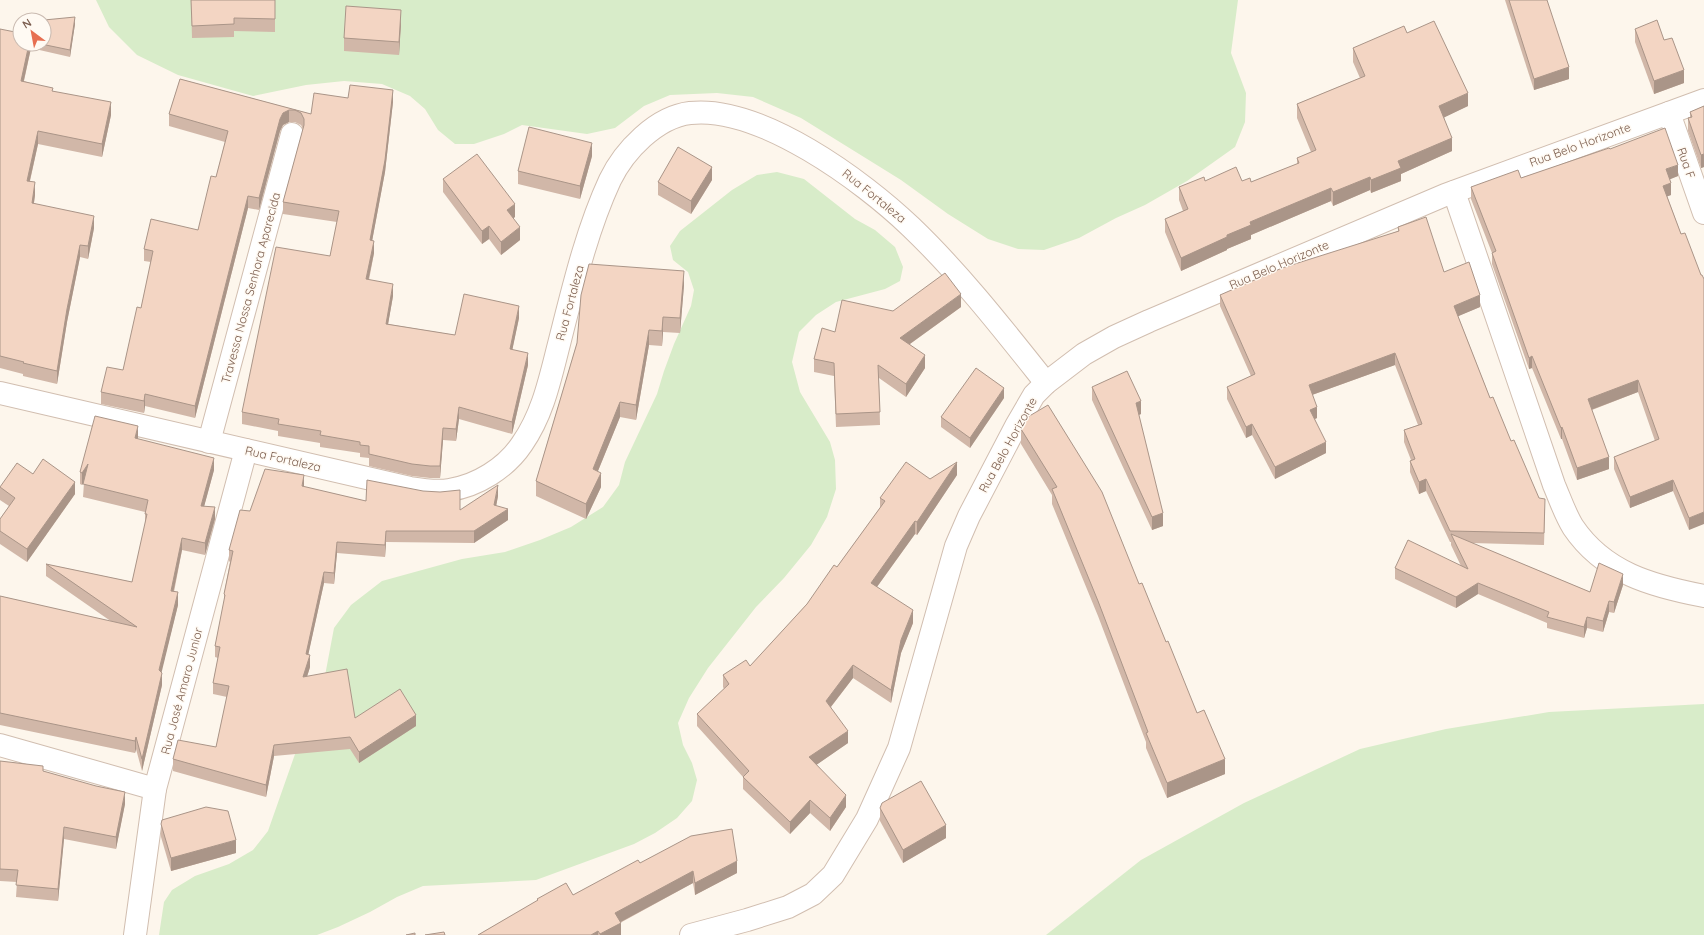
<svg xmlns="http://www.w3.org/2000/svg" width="1704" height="935" viewBox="0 0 1704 935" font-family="Quicksand,sans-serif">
<rect width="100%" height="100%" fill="#fdf6ec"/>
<g fill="#d8ecc9">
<path d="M96 0H1238L1231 53 1246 93 1245 122 1235 147 1187 181 1145 205 1116 218 1079 238 1044 250 1018 249 988 239 948 214 901 180 801 118 753 97 717 93 670 95 644 106 615 128 587 134 522 125 504 134 474 144H455L438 130 425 109 410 96 382 84 344 81 306 85 253 96 178 75 137 55 109 27Z"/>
<path d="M777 172 804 179 855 219 875 230 895 247 903 267 900 281 885 289 836 302 816 315 799 332 792 362 800 392 830 442 835 460 836 489 827 517 811 545 784 578 756 607 708 668 689 698 678 723 683 745 692 763 697 780 692 801 677 818 655 833 634 844 536 880 423 886 397 897 370 912 338 927 317 935H159L164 902 172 890 195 876 229 864 253 850 268 831 307 720 324 681 334 628 351 605 382 581 462 559 505 552 540 540 571 527 603 507 619 485 625 462 657 394 664 371 674 344 691 306 694 290 688 272 673 260 670 246 680 231 732 190 757 175Z"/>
<path d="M1704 704V935H1046L1141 860 1244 803 1360 749 1446 729 1549 712Z"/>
</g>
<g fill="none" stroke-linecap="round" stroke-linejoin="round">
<defs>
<g id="minor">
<path d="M1669 113 1704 213"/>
<path d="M1454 192 1554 485C1560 499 1565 514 1573 527 1604 573 1652 586 1704 596"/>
<path d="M0 393 410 488C423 490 436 492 449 490 477 486 506 468 522 444 543 414 550 379 559 344 573 289 586 232 610 180 624 151 656 117 690 113 760 105 863 181 911 227 961 275 1003 329 1046 383"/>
<path d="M209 442 292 134"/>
<path d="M0 745 155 789"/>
<path d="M135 935 155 789 246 450"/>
</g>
<path id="tertiary" d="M691 935 747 920 788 907 813 894 833 875 867 819 899 748 956 546 969 516 1016 426 1034 395 1046 383 1084 354 1114 337 1149 321 1445 195 1704 100"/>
</defs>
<use href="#minor" stroke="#d1beb0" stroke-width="24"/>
<use href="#tertiary" stroke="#d1beb0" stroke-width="24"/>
<use href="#minor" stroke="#fff" stroke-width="22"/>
<use href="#tertiary" stroke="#fff" stroke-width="22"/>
</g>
<g fill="#d1b7a8">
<path d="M191 0H275V32L234 31V37L192 38Z"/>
<path d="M1505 0H1547L1569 79 1534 90Z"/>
<path d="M401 23 399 55 344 51V38Z"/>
<path d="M75 24 70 57 35 49V44H44Z"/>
<path d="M0 29 31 44V48L24 81 53 91 111 115 102 157 38 144 30 181 35 195 34 203 94 228 88 259 80 257 67 322 57 384 23 376V374L0 368Z"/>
<path d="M1635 29 1684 83 1654 94 1635 42Z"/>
<path d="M1407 33 1468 106 1444 117 1452 151 1401 174V181L1371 193 1370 190 1333 206 1331 201 1251 235V239L1227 249V250L1181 271 1165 232V219L1183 211 1179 200V187L1205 181 1251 182 1297 164V158L1311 152 1297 118V104L1360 78 1353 62V48Z"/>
<path d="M180 79 311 114 348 98 393 102 385 172 372 241 374 253 369 280 393 296 388 324 455 335 519 318 512 350 528 365 512 434 459 419 456 441 443 440 440 478H430L412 476 369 466V458L360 457V453L320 447V443L278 436V431L242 424V412L330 256 337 222 283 214V202L303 129 301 125 295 122H289L283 125 280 131 259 210 248 208 195 418 145 406 144 413 101 404V392L123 370 141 308 151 262 144 261V249L198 230 216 177 225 142 169 126V114Z"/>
<path d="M1704 106V167L1701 168 1688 131V118L1690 117V112Z"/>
<path d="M1610 149 1678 176 1669 179 1671 195 1667 196 1681 234 1701 275 1689 530 1673 491 1630 508 1614 469V457L1655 441 1638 392 1592 410 1609 469 1577 480 1562 439H1561L1532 368 1529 369 1492 264V253L1471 199V187L1521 178Z"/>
<path d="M592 156 580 199 518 184V171Z"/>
<path d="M443 179 515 217 513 218 520 240 501 255 489 239 482 244 443 192Z"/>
<path d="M712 180 691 214 658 195V182Z"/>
<path d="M1398 227 1480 307 1458 316 1490 398 1511 441 1539 498 1545 510 1544 545 1472 543 1590 592 1623 585 1614 613 1609 612 1603 632 1587 628 1584 638 1547 628V623L1478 594 1456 608 1395 579V568L1461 566 1451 545V542H1450L1426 491 1419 494 1410 472V461L1411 460 1404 442V430L1418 425 1395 365 1312 395 1317 418 1315 419 1326 453 1275 479 1252 435 1246 438 1227 399V387L1251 376 1220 306V295L1398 231Z"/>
<path d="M684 285 680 333 663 332 662 346 649 345 636 420 620 417 598 471 601 487 586 519 536 496V481L577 343Z"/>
<path d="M961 307 910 344 925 368 906 397 879 378 880 425 836 427 834 376 814 372V359L835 332 893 311Z"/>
<path d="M1092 387 1141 414 1139 415 1163 526 1152 530 1092 400Z"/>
<path d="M1004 398 970 448 941 427V417Z"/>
<path d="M1021 429 1139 584 1166 642 1197 713 1225 774 1167 798 1146 748V742L1098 616 1052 504V495L1021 444Z"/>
<path d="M138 439 214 470 204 506 215 519 205 555 182 550 174 592 178 605 161 672 162 685 142 771 136 749 135 753 0 725V596L112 622 46 576V564L132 582 145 526V512L83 497 84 483 82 485 80 484V472Z"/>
<path d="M957 475 917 535 915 534 877 587 913 623 901 653 891 703 853 678 831 707 848 743 816 765 846 807 830 831 810 813 790 834 743 789V777L697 726V714L724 689 723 687V675L750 666 807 604 837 567 880 508V498L930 479Z"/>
<path d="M0 487 75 494 27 562 0 544V519L9 506 0 500Z"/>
<path d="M304 487 366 501 460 510 498 496 496 506 508 520 474 543 386 542 385 557 337 553 334 584 324 583 308 655 310 667 307 677 355 718 416 726 359 763 350 749 274 756 266 797 173 771V759L216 747 227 697 213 694V683L218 658 215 657V646L224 604V594L230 562 229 561V550L250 511Z"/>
<path d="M0 761 43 771 125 804 116 849 64 839 58 901 16 897 17 882 0 881Z"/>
<path d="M880 808 946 838 903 863 880 821Z"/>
<path d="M161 824 236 853 171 871 161 837Z"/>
<path d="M640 863 737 873 695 895 693 883 620 923 621 935H478L537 901V899L573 895Z"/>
</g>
<g fill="#aa9588">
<path d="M401 10V23L399 55V42Z"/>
<path d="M75 17V24L70 57V50Z"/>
<path d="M29 44H31V48L21 93V81Z"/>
<path d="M1569 67V79L1534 90V79Z"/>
<path d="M1684 70V83L1654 94V81Z"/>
<path d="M393 90V102L385 172 370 252V240Z"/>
<path d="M1468 93V106L1439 120V106Z"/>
<path d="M111 102V115L102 157V144Z"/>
<path d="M289 110V122L283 125 280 131 259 210V198L280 119 283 113Z"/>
<path d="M38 131V144L27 193V181Z"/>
<path d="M1452 138V151L1401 174V181L1371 193V180L1398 161Z"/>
<path d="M592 143V156L580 199V186Z"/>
<path d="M1704 154V167L1701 168V155Z"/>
<path d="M1678 165V176L1666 181V169Z"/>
<path d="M712 167V180L691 214V201Z"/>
<path d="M1370 177V190L1333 206V192Z"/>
<path d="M35 182V195L32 215V203Z"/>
<path d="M1671 183V195L1663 198V186Z"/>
<path d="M1331 188V201L1251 235V239L1227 249V250L1181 271V258L1227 235 1250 222Z"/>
<path d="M248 196V208L195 418V406Z"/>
<path d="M515 204V217L507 223V210Z"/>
<path d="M94 216V228L88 259V246Z"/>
<path d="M489 226V239L482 244V231Z"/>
<path d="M520 227V240L501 255V242Z"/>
<path d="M374 241V253L366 291V279Z"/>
<path d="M80 245V257L67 322 57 384V371L67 309Z"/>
<path d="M684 271V285L680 333V318Z"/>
<path d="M393 284V296L386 336V324Z"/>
<path d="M961 294V307L900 351V338Z"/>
<path d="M1480 295V307L1454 318V306Z"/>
<path d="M519 306V318L510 361V349Z"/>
<path d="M663 317V332L662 346V331Z"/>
<path d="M649 330V345L636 420V405Z"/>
<path d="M528 353V365L512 434V422Z"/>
<path d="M1395 353V365L1309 396V385Z"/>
<path d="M925 355V368L906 397V384Z"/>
<path d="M1532 356V368L1529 369V358Z"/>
<path d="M1638 380V392L1588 411V399Z"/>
<path d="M1004 388V398L970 448V438Z"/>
<path d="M145 394V406L144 413V401Z"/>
<path d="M1141 401V414L1136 416V403Z"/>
<path d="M620 402V417L593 483V469Z"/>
<path d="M459 407V419L456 441V429Z"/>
<path d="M1317 407V418L1310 421V410Z"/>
<path d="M1252 424V435L1246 438V427Z"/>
<path d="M138 426V438L135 450V438Z"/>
<path d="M1562 427V439H1561V428Z"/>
<path d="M443 428V440L440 478V466Z"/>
<path d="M1326 442V453L1275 479V467Z"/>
<path d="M1609 457V469L1577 480V468Z"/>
<path d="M214 458V470L201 518V506Z"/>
<path d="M957 462V475L917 535V522Z"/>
<path d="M88 464V476L82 485V473Z"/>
<path d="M601 473V487L586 519V504Z"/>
<path d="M304 475V486L302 498V486Z"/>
<path d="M1426 479V491L1419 494V482Z"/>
<path d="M1673 480V491L1630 508V497Z"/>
<path d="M75 482V494L27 562V549Z"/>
<path d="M498 485V496L494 517V505Z"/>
<path d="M215 507V519L205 555V543Z"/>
<path d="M508 509V520L474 543V531Z"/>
<path d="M1704 512V524L1689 530V518Z"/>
<path d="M1163 513V526L1152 530V517Z"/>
<path d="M915 521V534L871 595V583Z"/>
<path d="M386 531V542L385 557V545Z"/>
<path d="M182 538V550L171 603V591Z"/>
<path d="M337 542V553L334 584V573Z"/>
<path d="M324 572V583L306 665V654Z"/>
<path d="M1623 574V585L1614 613V602Z"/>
<path d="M1478 583V594L1456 608V597Z"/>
<path d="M178 592V605L159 683V670Z"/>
<path d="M1609 601V612L1603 632V621Z"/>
<path d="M913 610V623L901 653 891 703V690L901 640Z"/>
<path d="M1587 617V628L1584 638V627Z"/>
<path d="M310 655V667L303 689V677Z"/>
<path d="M853 665V678L826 713V701Z"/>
<path d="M162 673V685L142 771V759Z"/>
<path d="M416 715V726L359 763V752Z"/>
<path d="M848 731V743L809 770V757Z"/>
<path d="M136 737V749L135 753V741Z"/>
<path d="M274 745V756L266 797V785Z"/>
<path d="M1225 759V774L1167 798V783Z"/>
<path d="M125 792V804L116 849V837Z"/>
<path d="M846 795V807L830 831V818Z"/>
<path d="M810 800V813L790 834V822Z"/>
<path d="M946 825V838L903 863V850Z"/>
<path d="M64 827V839L58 901V889Z"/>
<path d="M236 840V853L171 871V858Z"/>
<path d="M737 861V873L695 895V883Z"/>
<path d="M693 871V883L615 925V913Z"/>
<path d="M621 923V935H600V934Z"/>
<path d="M598 931V935H591Z"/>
</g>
<g fill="#f3d5c3" stroke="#aa9588">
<path d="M191 0H275V19L234 18V24L192 26Z"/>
<path d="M1509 0H1547L1569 67 1534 79Z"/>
<path d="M346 6 401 10 399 42 344 38Z"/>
<path d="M75 17 70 50 41 44H44V20Z"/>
<path d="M1657 20 1664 40 1672 38 1684 70 1654 81 1635 29Z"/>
<path d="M1434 21 1468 93 1439 106 1452 138 1398 161 1401 168 1371 180 1370 177 1333 192 1331 188 1250 222 1251 225 1227 235V237L1181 258 1165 219 1188 209 1179 187 1204 177 1205 181 1236 167 1242 181 1250 178 1251 182 1299 163 1297 158 1316 150 1297 104 1365 76 1353 48 1404 26 1407 33Z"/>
<path d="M0 29 20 33V44H29L21 81 53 88 52 91 111 102 102 144 38 131 27 181 35 182 32 203 94 216 88 246 80 245 67 309 57 371 23 363 24 362 0 356Z"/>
<path d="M180 79 311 114 314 93 348 98 350 85 393 90 385 160 370 240 374 241 366 279 393 284 386 324 455 335 464 294 519 306 510 349 528 353 512 422 459 407 456 429 443 428 440 466H430L412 464 369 454V446L360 445V442L320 435 321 431 278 424 279 419 242 412 276 247 330 256 339 211 283 202 304 125V119L301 113 295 110H289L283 113 280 119 259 198 248 196 195 406 145 394 144 401 101 392 107 367 123 370 137 307 141 308 153 251 144 249 151 219 198 230 211 176 216 177 228 131 169 114Z"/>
<path d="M1704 106V154L1701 155 1688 118 1692 117 1690 112Z"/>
<path d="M529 127 592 143 580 186 518 171Z"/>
<path d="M1665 128 1678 165 1666 169 1671 183 1663 186 1681 234 1685 233 1701 275H1702L1704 279V512L1689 518 1673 480 1630 497 1614 457 1659 439 1638 380 1588 399 1609 457 1577 468 1562 427 1561 428 1532 356 1529 358 1492 253 1496 251 1471 187 1518 170 1521 178 1609 148 1610 149Z"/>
<path d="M678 147 712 167 691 201 658 182Z"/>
<path d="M477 154 515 204 507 210 520 227 501 242 489 226 482 231 443 179Z"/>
<path d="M1426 217 1444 272 1469 262 1480 295 1454 306 1490 398 1493 397 1511 441 1514 440 1539 498 1545 499 1544 533 1450 531 1426 479 1419 482 1410 461 1415 459 1404 430 1422 424 1395 353 1309 385 1317 407 1310 410 1326 442 1275 467 1252 424 1246 427 1227 387 1255 374 1220 295 1282 268 1399 231 1398 227Z"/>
<path d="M589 264 684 271 680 318 663 317 662 331 649 330 636 405 620 402 593 469 601 473 586 504 536 481 577 343 581 295Z"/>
<path d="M945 273 961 294 900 338 925 355 906 384 878 365 880 412 836 414 834 363 814 359 822 328 835 332 842 300 893 311Z"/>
<path d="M976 368 1004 388 970 438 941 417Z"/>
<path d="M1127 371 1141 401 1136 403 1163 513 1152 517 1092 387Z"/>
<path d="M1048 405 1102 492 1139 584 1142 583 1166 642 1168 641 1197 713 1204 710 1225 759 1167 783 1146 733 1148 732 1098 601 1052 489 1057 487 1021 429 1026 418Z"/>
<path d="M95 416 138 426 135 438 214 458 201 506 215 507 205 543 182 538 171 591 178 592 159 670 162 673 142 759 136 737 135 741 0 713V596L137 627 46 564 132 582 147 514H145L148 500 83 484 88 464 82 473 80 472Z"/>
<path d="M43 459 75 482 27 549 0 531V519L15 498 0 487 17 463 33 474Z"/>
<path d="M906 462 930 479 957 462 917 522 915 521 871 583 913 610 901 640 891 690 853 665 826 701 848 731 809 757 846 795 830 818 810 800 790 822 743 777 749 771 697 714 729 684 723 675 746 660 750 666 807 604 834 565 837 567 885 501 880 498Z"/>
<path d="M265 469 304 475 302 486 366 501 367 480 423 491 440 492 460 490V510L498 485 494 505 508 509 474 531H386L385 545 337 542 334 573 324 572 306 654 310 655 303 677 347 669 355 718 400 689 416 715 359 752 350 737 274 745 266 785 173 759 178 740 216 747 229 686 213 683 220 647 215 646 225 595 224 594 233 551 229 550 240 510 250 511Z"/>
<path d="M1451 534 1590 592 1599 563 1623 574 1614 602 1609 601 1603 621 1587 617 1584 627 1547 617 1549 612 1478 583 1456 597 1395 568 1408 540 1468 569Z"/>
<path d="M0 761 43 766V771L96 786 125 792 116 837 64 827 58 889 16 885 18 870 0 869Z"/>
<path d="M921 781 946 825 903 850 880 808 882 803Z"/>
<path d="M206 807 228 811 236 840 171 858 161 824 162 820Z"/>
<path d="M732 829 737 861 695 883 693 871 615 913 621 923 600 934 598 931 591 935H478L538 900 537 899 566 883 573 895 638 860 640 863 691 836Z"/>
<path d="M444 932 445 935H425Z"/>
<path d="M415 933V935H406Z"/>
</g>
<g text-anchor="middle" stroke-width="3" stroke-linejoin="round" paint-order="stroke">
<g font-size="12" fill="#7a5c4d" stroke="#fffaf3">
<text transform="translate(1580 145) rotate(-20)" y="4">Rua Belo Horizonte</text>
<text transform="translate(1686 163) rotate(71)" y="4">Rua F</text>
<text transform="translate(874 196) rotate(39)" y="4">Rua Fortaleza</text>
<text transform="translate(1279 265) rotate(-23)" y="4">Rua Belo Horizonte</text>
<text transform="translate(251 288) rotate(-75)" y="4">Travessa Nossa Senhora Aparecida</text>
<text transform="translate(570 303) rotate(-75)" y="4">Rua Fortaleza</text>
<text transform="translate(1008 445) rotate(-61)" y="4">Rua Belo Horizonte</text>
<text transform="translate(283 459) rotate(13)" y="4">Rua Fortaleza</text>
<text transform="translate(182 691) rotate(-75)" y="4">Rua José Amaro Junior</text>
</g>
</g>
<g transform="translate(32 32) rotate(328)"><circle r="19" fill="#fffaf3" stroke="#cabbb1"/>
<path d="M0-3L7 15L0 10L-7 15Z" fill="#e76f51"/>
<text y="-6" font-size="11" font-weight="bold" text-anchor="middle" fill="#7a5c4d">N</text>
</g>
</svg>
